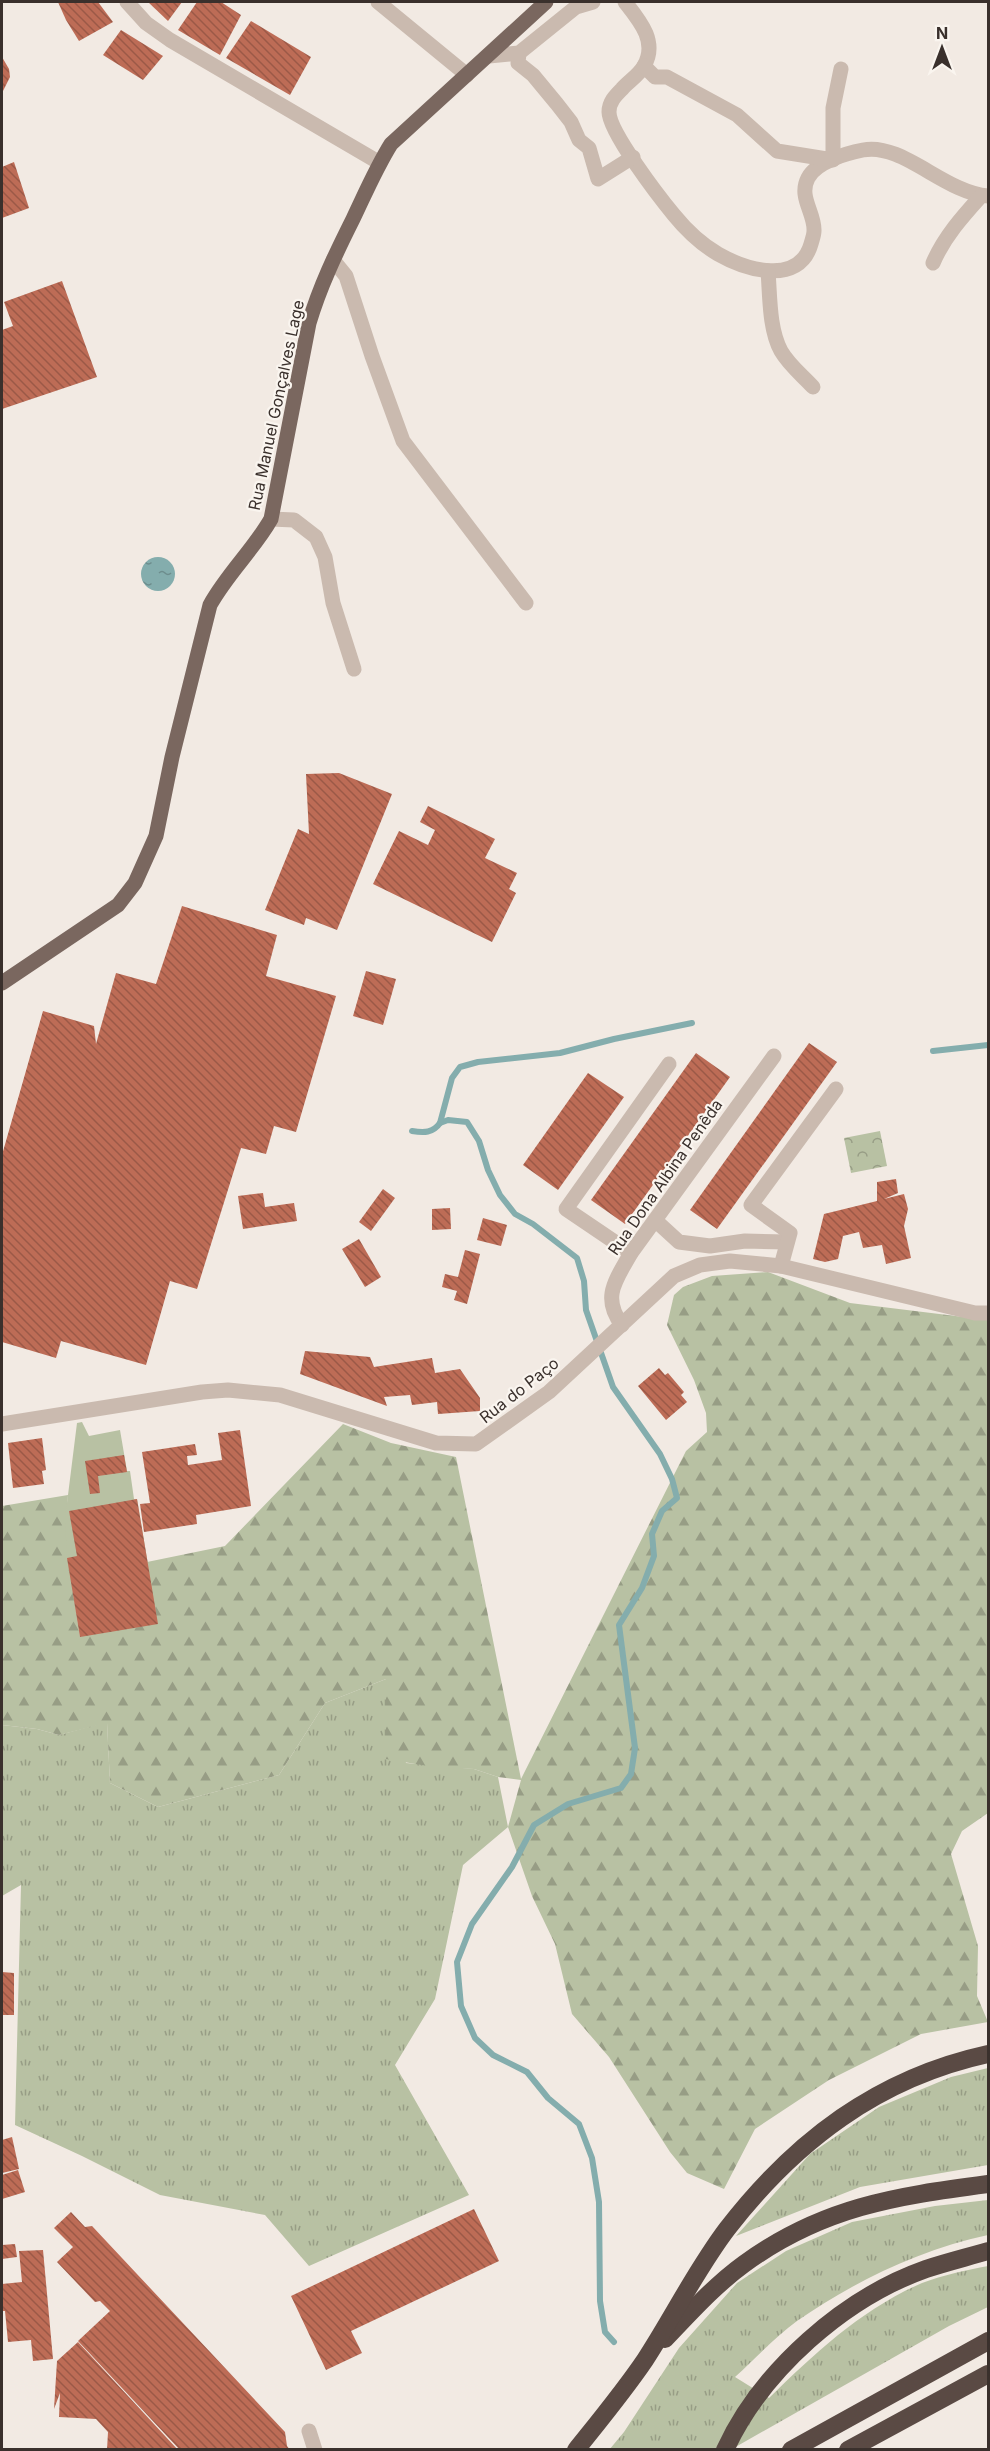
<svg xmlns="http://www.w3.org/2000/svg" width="990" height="2451" viewBox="0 0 990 2451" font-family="Inter,sans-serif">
<defs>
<pattern id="grass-tufts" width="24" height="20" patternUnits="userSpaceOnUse" patternTransform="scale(1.5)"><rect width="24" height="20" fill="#b8c1a3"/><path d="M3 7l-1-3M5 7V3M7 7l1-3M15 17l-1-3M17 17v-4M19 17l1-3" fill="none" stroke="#979d85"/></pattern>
<pattern id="forest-firs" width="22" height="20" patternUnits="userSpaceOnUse" patternTransform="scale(1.5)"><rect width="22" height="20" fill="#b8c1a3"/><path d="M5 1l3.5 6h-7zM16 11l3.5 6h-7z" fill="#979d85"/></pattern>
<pattern id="park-crowns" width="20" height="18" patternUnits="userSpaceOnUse" patternTransform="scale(1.5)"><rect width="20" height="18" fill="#b8c1a3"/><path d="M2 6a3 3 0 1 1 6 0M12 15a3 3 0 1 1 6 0" fill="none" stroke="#979d85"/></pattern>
<pattern id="water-ripples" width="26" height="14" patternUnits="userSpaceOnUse" patternTransform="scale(1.5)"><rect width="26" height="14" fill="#84adad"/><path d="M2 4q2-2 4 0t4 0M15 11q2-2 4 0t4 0" fill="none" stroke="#6d8d8d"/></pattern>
<pattern id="building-back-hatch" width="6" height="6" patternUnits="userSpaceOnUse" patternTransform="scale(1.5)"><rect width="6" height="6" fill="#bd6c56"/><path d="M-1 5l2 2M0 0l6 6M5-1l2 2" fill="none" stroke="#9b5947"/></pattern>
</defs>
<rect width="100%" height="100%" fill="#f2eae3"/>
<g fill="url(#grass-tufts)">
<path d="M386 1679 406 1763 474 1769 498 1777 508 1827 463 1865 435 1999 395 2065 469 2195 309 2266 265 2215 160 2195 82 2156 15 2125 21 1885 2 1896V1725L37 1729 59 1735 107 1722 110 1783 158 1807 279 1775 325 1703Z"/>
<path d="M988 2068V2165L860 2187 736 2236 810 2154 879 2107 951 2077Z"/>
<path d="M988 2200V2235C919 2250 855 2281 797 2321 775 2337 755 2359 735 2377L769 2398C815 2353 862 2309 922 2283 943 2275 967 2270 988 2266V2307L949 2326 732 2449 609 2450 624 2432 679 2348 737 2283 786 2251 852 2222 935 2206Z"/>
</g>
<path fill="url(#forest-firs)" d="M768 1272 850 1303 988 1320V1813L962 1831 951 1854 978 1946 977 1996 988 2022 921 2034 829 2080 755 2129 724 2189 687 2173 670 2152 609 2057 572 2014 555 1944 532 1896 508 1827 521 1780 498 1777 474 1769 433 1767 386 1759V1679L325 1703 279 1775 158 1807 110 1783 107 1723 59 1735 37 1729 2 1725V1506L68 1495C63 1543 73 1590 80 1637L147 1562 225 1546 343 1424 391 1443 456 1457 521 1779 686 1451 707 1432 706 1413 694 1380 667 1325 674 1295 683 1287 712 1276Z"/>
<path fill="url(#park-crowns)" d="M880 1131 887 1166 851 1173 844 1138Z"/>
<path fill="#b8c1a3" d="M82 1422 89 1436 120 1430 127 1471H130L134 1499H137L158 1624 80 1637 67 1558 65 1519 77 1423Z"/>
<circle fill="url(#water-ripples)" cx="158" cy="574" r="17"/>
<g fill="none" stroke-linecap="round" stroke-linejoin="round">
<g stroke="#84adad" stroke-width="6">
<path d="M933 1051 988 1045"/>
<path d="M440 1123 448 1120 467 1122 479 1141 488 1170 500 1195 515 1214 533 1224 577 1258 584 1281 586 1310 613 1387 660 1454 672 1479 677 1498 662 1511 652 1534 654 1556 642 1588 619 1625 635 1748 631 1774 621 1788 568 1804 534 1825 512 1867 472 1924 457 1962 461 2006 475 2038 493 2055 527 2072 548 2098 579 2124 592 2158 599 2202 600 2301 605 2332 614 2342"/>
<path d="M412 1131C424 1133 433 1133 440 1123L452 1078 460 1067 478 1062 560 1053 614 1039 692 1023"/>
</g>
</g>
<g fill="url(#building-back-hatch)">
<path d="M58 2H98L113 22 79 41 66 20Z"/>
<path d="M148 2H182L168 21Z"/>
<path d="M197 2H221L241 15 220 55 178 30Z"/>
<path d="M251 21 311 57 290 95 226 58Z"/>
<path d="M121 30 163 56 143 80 103 55Z"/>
<path d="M2 57 9 69 10 77 2 93Z"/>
<path d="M14 162 29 208 2 218V167Z"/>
<path d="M62 281 97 377 2 409V330L13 326 4 302Z"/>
<path d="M339 773 392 794 337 930 306 918 304 925 265 910 298 829 309 834 306 774Z"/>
<path d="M428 806 495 839 485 858 517 873 509 889 516 893 492 942 373 884 399 831 428 845 435 830 420 822Z"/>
<path d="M182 906 277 935 266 976 336 996 296 1132 274 1126 266 1154 241 1148 197 1289 170 1281 146 1365 61 1341 56 1358 2 1342V1155L43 1011 94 1026 96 1044 116 973 156 984Z"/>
<path d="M366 971 396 979 383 1025 353 1016Z"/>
<path d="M809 1043 837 1062 717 1229 690 1210Z"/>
<path d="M696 1053 730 1077 625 1224 591 1200Z"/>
<path d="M588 1073 624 1097 558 1190 523 1165Z"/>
<path d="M896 1179 898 1193 884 1199 904 1194 908 1209 904 1226 911 1258 886 1264 882 1245 863 1248 859 1232 843 1236 838 1259 825 1262 813 1259 824 1214 877 1201V1182Z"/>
<path d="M383 1189 395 1198 371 1231 359 1222Z"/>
<path d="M263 1193 265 1207 294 1203 297 1221 243 1229 238 1196Z"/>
<path d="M450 1208 451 1229 432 1230V1209Z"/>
<path d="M483 1218 507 1225 501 1246 477 1240Z"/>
<path d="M359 1239 381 1277 365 1287 342 1249Z"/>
<path d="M465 1250 480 1254 467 1304 454 1300 457 1291 442 1287 445 1274 458 1277Z"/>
<path d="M305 1351 370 1357 374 1367 432 1358 435 1373 460 1369 480 1398V1411L438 1414 437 1402 412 1405 410 1395 384 1397 387 1406 300 1374Z"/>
<path d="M659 1368 665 1375 668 1373 684 1392 681 1395 687 1402 666 1420 638 1386Z"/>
<path d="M240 1430 251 1506 196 1515 197 1524 144 1532 140 1504 150 1503 142 1452 195 1444 197 1455 187 1456 188 1465 222 1460 218 1433Z"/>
<path d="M42 1438 46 1470 42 1471 44 1484 13 1488 8 1443Z"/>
<path d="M124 1455 127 1472 98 1476 100 1493 90 1494 85 1461Z"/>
<path d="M137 1499 158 1624 80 1637 67 1558 77 1556 69 1511Z"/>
<path d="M2 1972 14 1973V2015H2Z"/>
<path d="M12 2137 19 2169 2 2173V2140Z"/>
<path d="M18 2170 25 2192 2 2199V2175Z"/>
<path d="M474 2209 499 2261 351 2331 362 2353 326 2370 291 2296Z"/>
<path d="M71 2212 85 2227 92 2226 285 2432 287 2446 290 2450H180L78 2341 110 2311 100 2301 95 2302 57 2262 73 2247 54 2228Z"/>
<path d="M15 2244 17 2257 2 2259V2245Z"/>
<path d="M43 2250 53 2359 33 2361 31 2340 8 2342 5 2311H2V2284L22 2282 19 2251Z"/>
<path d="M78 2342 178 2450H107L108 2432 96 2419 59 2417 60 2393 54 2409 57 2361Z"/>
</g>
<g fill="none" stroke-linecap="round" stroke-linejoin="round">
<g stroke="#cabaaf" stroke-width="15">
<path d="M127 2 146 23 170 40 380 163"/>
<path d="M378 2 467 75"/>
<path d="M625 2C640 21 658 42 644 66 639 75 628 82 622 89 615 96 609 102 609 112 609 132 660 198 674 215 687 231 701 244 718 254 746 270 799 286 811 244 812 240 814 235 814 231 815 213 798 197 808 178 816 162 847 153 863 150 902 142 945 193 988 196"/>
<path d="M519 53 518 63 533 75 557 104 571 122 579 140 589 148 598 179 633 157"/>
<path d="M489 56 519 53 576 7 593 2"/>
<path d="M644 66 655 77H667L737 115 777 151 833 160V108L841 69"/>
<path d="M333 260 346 276 372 356 403 441 526 603"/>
<path d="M933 263C944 237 963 216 981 196"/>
<path d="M768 271C770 296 769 329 781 351 789 365 802 375 813 387"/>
<path d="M271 519 294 520 316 537 325 557 333 603 354 669"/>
<path d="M655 1220 679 1242 710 1246 745 1241 787 1242"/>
<path d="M631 1253 566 1209 669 1064"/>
<path d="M781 1266 790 1233 751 1205 836 1089"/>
<path d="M622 1325C601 1297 616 1280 631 1253L774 1056"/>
<path d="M2 1424 202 1392 228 1390 280 1395 436 1443 476 1444 549 1392 674 1276 700 1265 730 1261 781 1266 975 1313H988"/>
<path d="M309 2431 315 2450"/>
</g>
<path stroke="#7a675f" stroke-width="15" d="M2 983 118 905 135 883 156 836 172 757 210 605C227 574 254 549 271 519L309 323C320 286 336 253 353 219 365 194 376 168 391 144L546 2"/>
<g stroke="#5a4a44" stroke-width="18">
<path d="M665 2339C690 2313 715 2285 744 2264 822 2207 896 2196 988 2184"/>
<path d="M576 2450C600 2420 624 2391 645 2360 673 2317 696 2270 727 2229 795 2141 878 2078 988 2054"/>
<path d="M725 2450C762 2370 844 2298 926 2269 947 2262 968 2257 988 2251"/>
<path d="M791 2450 988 2341"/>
<path d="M848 2450 988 2374"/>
</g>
</g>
<g text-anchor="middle" stroke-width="4.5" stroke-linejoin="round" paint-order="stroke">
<g font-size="16" fill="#3a302c" stroke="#faf5ef">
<text transform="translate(276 405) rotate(-78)" y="6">Rua Manuel Gonçalves Lage</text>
<text transform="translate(665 1177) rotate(-55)" y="6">Rua Dona Albina Penêda</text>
<text transform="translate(519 1390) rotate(-38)" y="6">Rua do Paço</text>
</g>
</g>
<rect width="990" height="2451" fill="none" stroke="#3a302c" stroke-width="6"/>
<g transform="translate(942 48)" stroke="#faf5ef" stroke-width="4.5" paint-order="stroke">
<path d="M0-4.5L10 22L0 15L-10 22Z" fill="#3a302c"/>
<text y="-9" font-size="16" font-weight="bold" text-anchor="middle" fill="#3a302c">N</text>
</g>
</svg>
